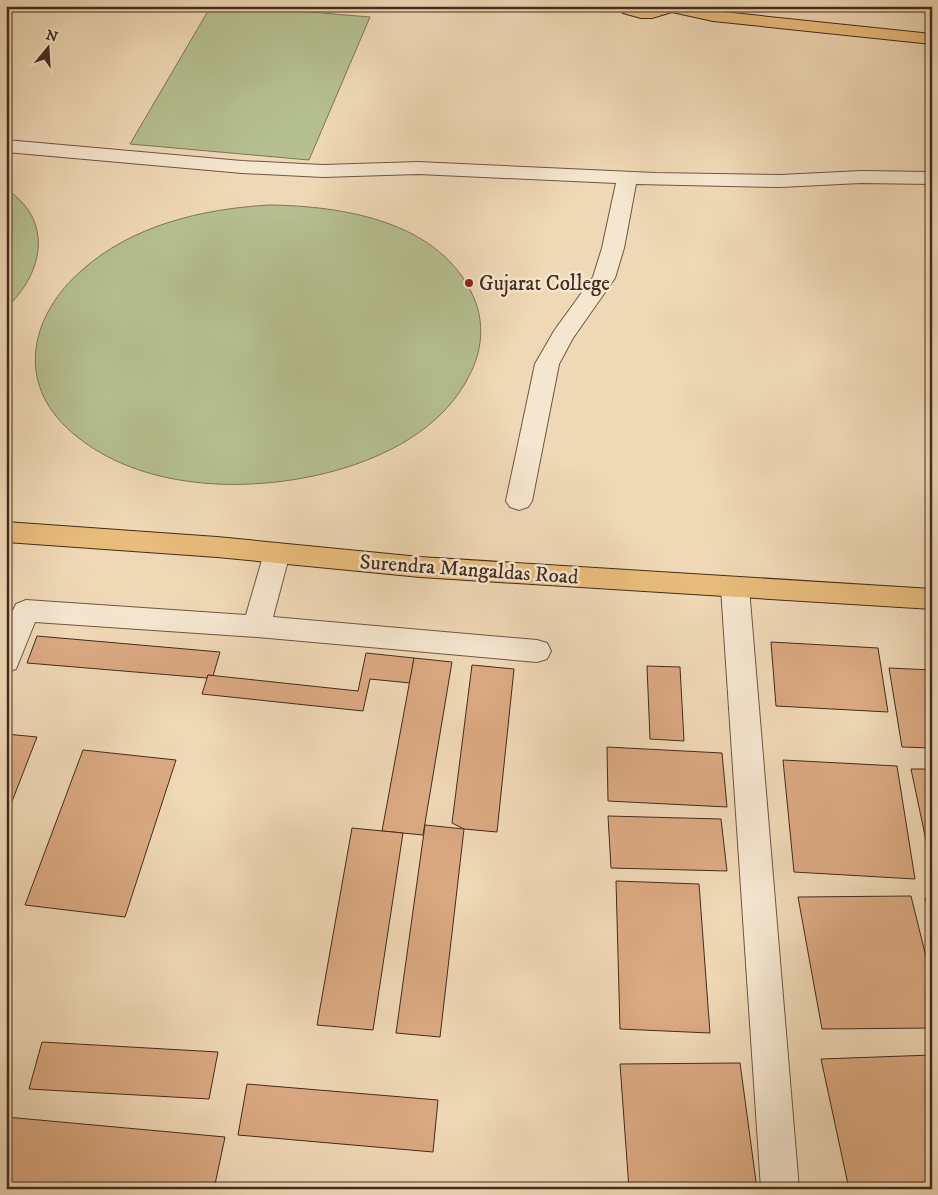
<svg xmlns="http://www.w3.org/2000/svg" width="938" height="1195" viewBox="0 0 938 1195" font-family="'IM FELL DW Pica',serif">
<rect width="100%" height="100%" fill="#efd8b5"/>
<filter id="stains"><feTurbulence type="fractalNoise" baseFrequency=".004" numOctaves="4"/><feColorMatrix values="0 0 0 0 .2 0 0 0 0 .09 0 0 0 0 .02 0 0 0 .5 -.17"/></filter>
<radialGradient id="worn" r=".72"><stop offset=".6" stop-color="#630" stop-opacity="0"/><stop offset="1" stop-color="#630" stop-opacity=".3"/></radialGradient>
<g fill="#b5bf90" stroke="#7d7556">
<path d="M211 6H239L370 17 309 160 130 144Z"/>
<path d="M6 189C54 220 44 273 6 308Z"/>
<path d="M269 205C343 206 441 221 474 298 485 324 482 352 469 376 424 467 277 495 186 481 143 475 98 458 66 427 15 378 33 313 81 271 132 225 202 209 269 205Z"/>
</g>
<g fill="#dba982" stroke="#452b1d">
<path d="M37 636 220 652 213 676 208 675 207 678 27 663Z"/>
<path d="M771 642 878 648 888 712 776 706Z"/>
<path d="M366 653 414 658 410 683 370 679 363 711 202 694 208 675 358 691Z"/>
<path d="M414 658 452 662 423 835 382 831Z"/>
<path d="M472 665 514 669 497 832 464 829 452 823Z"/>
<path d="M647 666 680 667 684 741 650 739Z"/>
<path d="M889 668 932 670V748L902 747Z"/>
<path d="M6 734 37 737 6 817Z"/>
<path d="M607 747 722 753 727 807 608 801Z"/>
<path d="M83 750 176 760 125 917 25 905Z"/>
<path d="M783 760 897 766 915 879 794 872Z"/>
<path d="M911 769H932V869Z"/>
<path d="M608 816 721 819 727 871 611 868Z"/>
<path d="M425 825 464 829 440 1037 396 1033Z"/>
<path d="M352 828 403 833 373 1030 317 1025Z"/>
<path d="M616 881 699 884 710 1033 620 1029Z"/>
<path d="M911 896 932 981V1028L822 1029 798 897Z"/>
<path d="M925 898H932V926Z"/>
<path d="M42 1042 218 1052 209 1099 29 1089Z"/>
<path d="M932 1055V1189H849L821 1059Z"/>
<path d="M740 1063 757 1189H629L620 1064Z"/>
<path d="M247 1084 438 1100 433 1152 238 1135Z"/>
<path d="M6 1117 225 1137 214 1189H6Z"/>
</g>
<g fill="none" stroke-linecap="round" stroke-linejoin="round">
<defs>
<g id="minor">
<path d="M6 140 242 161 323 165 418 162 655 173 780 175 861 171 932 172V184L861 183 780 187 636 184 624 248 615 278 573 338 559 364 532 501 528 507 519 510 510 507 506 501 535 364 554 331 593 277 602 248 616 183 418 174 323 177 242 173 6 152Z"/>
<path d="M277 543 286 546 290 553 273 617 537 640 547 643 551 651 547 659 537 662 257 637 35 622 16 669 6 672V625L16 604 26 600 246 615 264 553 268 546Z"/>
<path d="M735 578 745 581 749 588 799 1189H761L721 588 725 581Z"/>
</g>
<g id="major">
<path d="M615 6 646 8 693 6 713 11 932 34V44L713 21 672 12 652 18H641L623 13Z"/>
<path d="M6 522 217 537 420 557 932 589V609L420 577 217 557 6 542Z"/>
</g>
</defs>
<use href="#minor" stroke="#705643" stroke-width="2"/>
<use href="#major" stroke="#452b1d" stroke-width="2"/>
<use href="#minor" fill="#f5e6cf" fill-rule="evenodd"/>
<use href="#major" fill="#e8bc7a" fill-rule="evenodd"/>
</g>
<circle fill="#8f2418" stroke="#f5e6cf" stroke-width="2" cx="469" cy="283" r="5"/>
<g text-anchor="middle" stroke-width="5" stroke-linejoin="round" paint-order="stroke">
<g font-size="21" fill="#452b1d" stroke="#f5e6cf" text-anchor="start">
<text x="479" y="290">Gujarat College</text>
</g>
<g font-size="21" fill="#452b1d" stroke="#f5e6cf">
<text transform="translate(469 569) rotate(4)" y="7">Surendra Mangaldas Road</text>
</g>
</g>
<rect width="938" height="1195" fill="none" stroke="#efd8b5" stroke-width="25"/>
<rect x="8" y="8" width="923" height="1180" fill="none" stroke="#452b1d" stroke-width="2.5"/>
<rect x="12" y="12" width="913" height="1170" fill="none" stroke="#452b1d"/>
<g transform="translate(48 48) rotate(18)" stroke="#f5e6cf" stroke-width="4" paint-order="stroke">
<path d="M0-4L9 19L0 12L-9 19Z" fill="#452b1d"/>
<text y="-8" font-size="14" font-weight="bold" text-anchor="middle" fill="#452b1d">N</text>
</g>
<rect width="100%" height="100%" filter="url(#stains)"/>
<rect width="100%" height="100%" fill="url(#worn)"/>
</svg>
